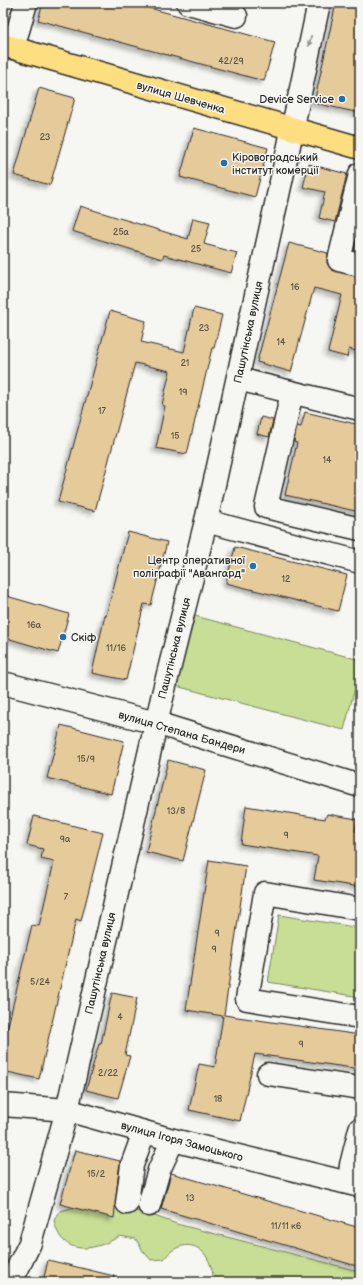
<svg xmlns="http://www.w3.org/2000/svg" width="363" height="1285" viewBox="0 0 363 1285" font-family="'Balsamiq Sans',sans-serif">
<defs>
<filter id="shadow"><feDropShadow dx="-3.5" dy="3.5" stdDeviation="2" flood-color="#0004"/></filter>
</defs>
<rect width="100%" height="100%" fill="#f6f6f2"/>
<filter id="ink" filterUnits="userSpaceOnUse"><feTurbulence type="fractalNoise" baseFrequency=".025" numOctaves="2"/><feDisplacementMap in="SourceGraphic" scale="8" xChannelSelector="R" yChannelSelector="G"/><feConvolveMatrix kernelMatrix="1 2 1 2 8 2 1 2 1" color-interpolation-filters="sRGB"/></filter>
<g filter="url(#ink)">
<g fill="#c7de94" stroke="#798460">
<path d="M195 616 360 660V669L344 730 176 686Z"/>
<path d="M279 915 360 928V997L268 982Z"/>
<path d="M90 1203 146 1213 177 1224 358 1271 360 1272V1282H210C214 1278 213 1273 211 1267 206 1249 191 1239 173 1250 169 1252 166 1257 164 1259L151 1260 143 1251 136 1239 120 1236C95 1251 61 1258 54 1220L60 1211Z"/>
</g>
<g fill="#e5ca9a" stroke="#2b2b2b" filter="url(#shadow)">
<path d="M43 3H131L275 42 264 81 38 20Z"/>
<path d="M336 3H360V113L314 103Z"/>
<path d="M39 88 75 98 50 185 14 175Z"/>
<path d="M194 128 268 148 255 197 180 177Z"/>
<path d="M309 164 347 174 335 222 319 218 325 192 303 187Z"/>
<path d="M80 206 188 239 193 218 210 222 204 244 237 253 231 273 164 255 162 259 72 231Z"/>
<path d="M360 227V252L354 251Z"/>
<path d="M289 243 328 253 327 263 331 269 360 277V352L349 349 347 357 328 352 342 295 314 288 291 372 257 362Z"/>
<path d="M194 308 222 315 214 348H212L187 454 156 448 165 406 162 405 170 371 135 363 95 511 58 502 110 311 146 321 141 342 184 352Z"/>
<path d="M305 412 360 425V512L285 495 297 443 294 442 297 426 301 427Z"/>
<path d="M261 417 273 420 269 437 257 434Z"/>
<path d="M128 532 167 542 151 605 144 604 126 680 92 673 105 615 106 616Z"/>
<path d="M235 547 347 575 338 611 226 583Z"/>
<path d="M3 595 69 614 58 653 3 637Z"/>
<path d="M61 725 124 741 111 794 47 778Z"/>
<path d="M168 760 206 770 183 861 146 852Z"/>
<path d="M246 806 325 819 327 814 357 819 355 831 360 832V887L314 880 318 856 241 844Z"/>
<path d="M34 816 103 833 81 921 76 919 39 1079 3 1071V1029L7 1030 32 925 39 926 54 862 41 859 43 849 27 845Z"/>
<path d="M209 860 246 866 224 1015 360 1035V1069L255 1054 240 1121 189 1110 199 1064 215 1067 223 1016 186 1010Z"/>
<path d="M112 993 137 998 125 1055 130 1056 118 1098 86 1090 99 1044H101Z"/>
<path d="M75 1150 120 1161 114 1218 60 1204Z"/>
<path d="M171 1173 360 1228V1267L161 1209Z"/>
<path d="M48 1260 114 1276 113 1282H43Z"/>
</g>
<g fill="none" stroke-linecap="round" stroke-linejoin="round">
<defs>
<g id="minor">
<path d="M188 3 236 16"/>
<path d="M13 48 26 3"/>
<path d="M360 174 339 260 360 265"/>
<path d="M238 379 360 409"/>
<path d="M292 393 266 507 360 529"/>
<path d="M206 521 360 562"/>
<path d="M3 683 156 723 360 786"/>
<path d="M360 909 265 893 247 999 360 1017"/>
<path d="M268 1074 360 1088"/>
<path d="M3 1105 67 1110 173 1140 360 1186"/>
<path d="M349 1183 351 1165 360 1129"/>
<path d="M127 1203 132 1165 144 1132"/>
<path d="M149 1205 159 1170 173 1140"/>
<path d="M11 1282 30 1243 67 1110 162 698 206 521 288 150 319 3"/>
</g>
<path id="major" d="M3 45 360 148"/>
</defs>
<use href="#minor" stroke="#2b2b2b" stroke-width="25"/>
<use href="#major" stroke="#2b2b2b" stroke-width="25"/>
<use href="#minor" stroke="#f6f6f2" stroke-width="22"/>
<use href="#major" stroke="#fedf80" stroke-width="22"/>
</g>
<defs><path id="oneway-solid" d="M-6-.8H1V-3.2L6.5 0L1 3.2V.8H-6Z"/></defs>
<use fill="#90908e" href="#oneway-solid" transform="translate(310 41) rotate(103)"/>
</g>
<g fill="#1f6fb2" stroke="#f6f6f2" stroke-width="1.5">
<circle cx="342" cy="99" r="4"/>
<circle cx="224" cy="163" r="4"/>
<circle cx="253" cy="566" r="4"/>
<circle cx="63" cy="637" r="4"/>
</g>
<g text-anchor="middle" stroke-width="3" stroke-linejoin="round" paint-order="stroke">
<g font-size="9" fill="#5a5347">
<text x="231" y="64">42/29</text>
<text x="45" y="140">23</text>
<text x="121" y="235">25а</text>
<text x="196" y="252">25</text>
<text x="295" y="290">16</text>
<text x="204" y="331">23</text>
<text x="281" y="345">14</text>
<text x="185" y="366">21</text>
<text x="183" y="395">19</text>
<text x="102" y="414">17</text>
<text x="175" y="439">15</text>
<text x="327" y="463">14</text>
<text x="286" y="582">12</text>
<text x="34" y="628">16а</text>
<text x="116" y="651">11/16</text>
<text x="86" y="762">15/9</text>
<text x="176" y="814">13/8</text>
<text x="286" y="838">9</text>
<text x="65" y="842">9а</text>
<text x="66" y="900">7</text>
<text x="217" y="936">9</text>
<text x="214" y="952">9</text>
<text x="40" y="985">5/24</text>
<text x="120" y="1020">4</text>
<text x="301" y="1047">9</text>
<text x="108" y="1076">2/22</text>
<text x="218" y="1102">18</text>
<text x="96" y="1177">15/2</text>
<text x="190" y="1201">13</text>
<text x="286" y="1229">11/11 к6</text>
</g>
<g font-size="11" fill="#2b2b2b" stroke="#f6f6f2">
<text transform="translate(181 97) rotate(16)" y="4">вулиця Шевченка</text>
<text transform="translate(248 332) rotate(-78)" y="4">Пашутінська вулиця</text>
<text transform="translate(174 648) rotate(-76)" y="4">Пашутінська вулиця</text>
<text transform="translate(182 732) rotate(16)" y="4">вулиця Степана Бандери</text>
<text transform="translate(100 963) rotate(-77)" y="4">Пашутінська вулиця</text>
<text transform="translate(182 1141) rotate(15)" y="4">вулиця Ігоря Замоцького</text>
</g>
<g font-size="11" fill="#2b2b2b" stroke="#f6f6f2" text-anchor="end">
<text x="334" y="103">Device Service</text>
<text x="232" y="161" text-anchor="start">Кіровоградський<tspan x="232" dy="13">інститут комерції</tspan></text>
<text x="245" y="564">Центр оперативної<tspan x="245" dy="13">поліграфії "Авангард"</tspan></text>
<text x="71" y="641" text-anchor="start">Скіф</text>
</g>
</g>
<rect width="363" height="1285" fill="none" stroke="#f6f6f2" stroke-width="16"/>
<rect x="8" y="8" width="347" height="1269" fill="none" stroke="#2b2b2b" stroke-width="1.5" filter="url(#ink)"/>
</svg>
